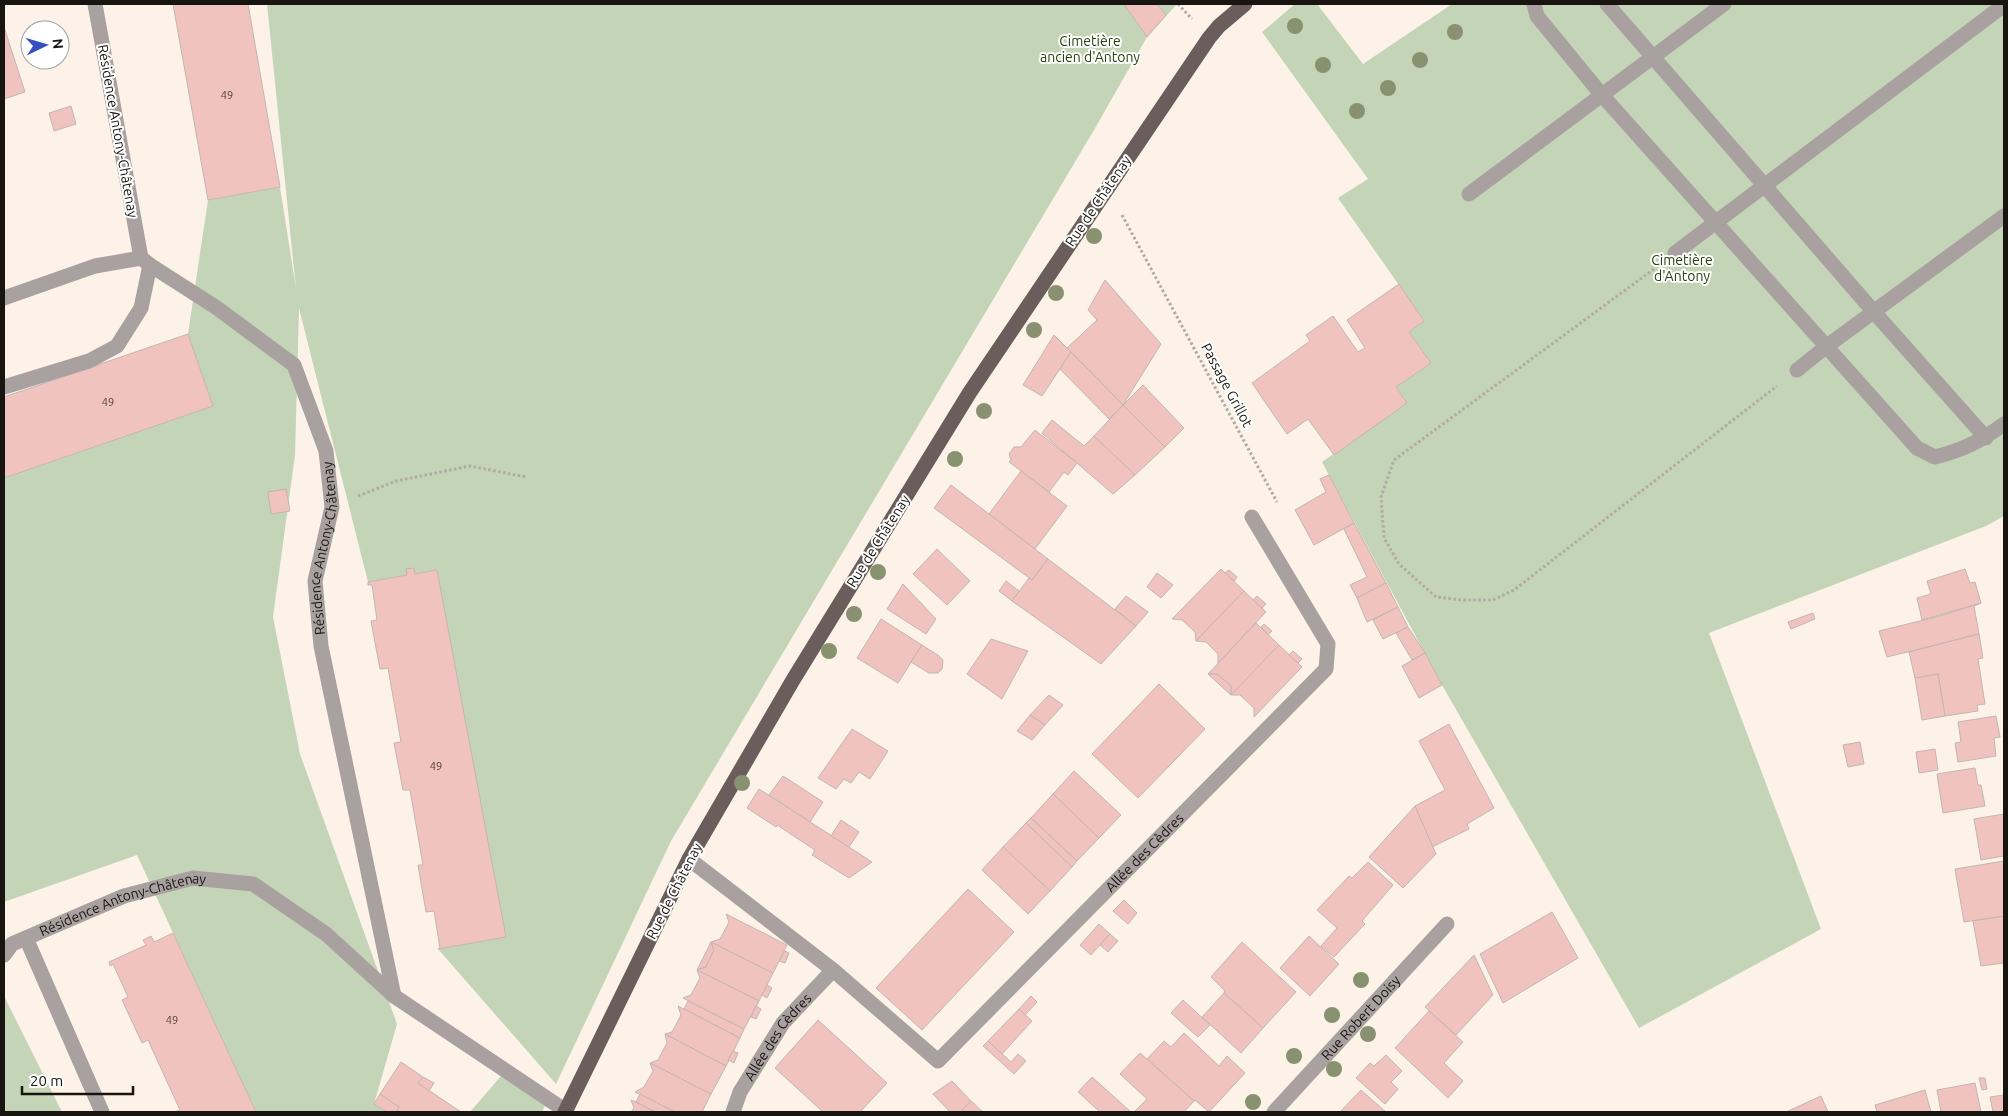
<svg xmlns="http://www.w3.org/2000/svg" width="2008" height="1116" viewBox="0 0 2008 1116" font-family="Ubuntu,sans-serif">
<rect width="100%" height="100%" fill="#fcf2e8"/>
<g fill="#c4d4b7">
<path d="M267 4H1177L1147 37 1094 130 671 841 556 1084 438 949 505 937 437 570 368 582 299 308 295 455 273 617 300 754 397 1024 374 1104 387 1112H256L137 855 4 902V478L213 406 188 334 208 200 280 187 296 289Z"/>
<path d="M1295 4H1317L1363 64 1452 4H2004V516L1986 526 1709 633 1821 929 1639 1028 1442 685 1322 462 1407 403 1396 387 1431 363 1409 332 1424 321 1338 198 1368 179 1262 32Z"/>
<path d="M4 996 62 1112H4Z"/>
<path d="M502 1075 546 1103 542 1112H470Z"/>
</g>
<g fill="#f0c3bf" stroke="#c4b5b3">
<path d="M173 4H248L280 187 208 200Z"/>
<path d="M1124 4H1157L1166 15 1147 37Z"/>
<path d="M4 27 25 92 4 99Z"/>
<path d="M71 106 76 124 54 131 49 113Z"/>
<path d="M1105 280 1161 344 1123 405 1067 348 1097 320 1088 310Z"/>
<path d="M1399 284 1424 321 1409 332 1431 363 1396 387 1407 403 1334 455 1308 419 1287 434 1252 383 1310 341 1306 335 1333 316 1358 352 1365 348 1347 320Z"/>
<path d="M188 334 213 406 4 478V397Z"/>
<path d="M1054 335 1071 352 1042 396 1023 385Z"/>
<path d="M1071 352 1123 405 1109 419 1060 369Z"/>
<path d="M1143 385 1184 428 1165 447 1123 405Z"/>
<path d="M1123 405 1165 447 1135 475 1094 436Z"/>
<path d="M1052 420 1084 446 1094 436 1135 475 1113 494 1042 433Z"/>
<path d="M1035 430 1077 463 1068 475 1064 472 1049 492 1009 462 1011 460 1009 454 1014 447H1021Z"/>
<path d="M1021 471 1067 506 1035 549 989 514Z"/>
<path d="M1329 475 1354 523 1314 545 1295 510 1326 492 1320 479Z"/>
<path d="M951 485 1048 559 1032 580 934 508Z"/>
<path d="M286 489 290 511 271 514 268 492Z"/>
<path d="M1354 523 1386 583 1357 598 1350 585 1367 577 1344 529Z"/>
<path d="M937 549 970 581 947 605 913 574Z"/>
<path d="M1048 559 1136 626 1101 664 1012 601 1029 578 1032 580Z"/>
<path d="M414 568 415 574 437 570 506 937 438 949 440 948 434 911 426 912 418 865H423L410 790H403L394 743 401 742 388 668 380 669 371 621 377 620 372 585H368V582L407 575 406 569Z"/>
<path d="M1221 569 1244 591 1196 641 1195 632 1182 620 1172 619Z"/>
<path d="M1965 569 1970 583 1975 582 1981 603 1922 620 1917 598 1931 594 1927 581Z"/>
<path d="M1229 570 1237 577 1234 581 1225 573Z"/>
<path d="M1157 573 1173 585 1161 598 1147 587Z"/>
<path d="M1006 581 1019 591 1012 601 999 591Z"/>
<path d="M1386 583 1398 607 1367 622 1357 598Z"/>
<path d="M903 584 936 619 926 634 887 609Z"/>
<path d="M1244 591 1266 612 1218 663V654L1206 642 1196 641Z"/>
<path d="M1126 596 1148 612 1136 626 1115 609Z"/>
<path d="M1257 596 1266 604 1262 608 1253 600Z"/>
<path d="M1981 603 1974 606 1979 634 1887 657 1879 631 1940 616Z"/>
<path d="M1398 607 1408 627 1383 639 1373 620Z"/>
<path d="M1813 613 1815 619 1791 629 1788 622Z"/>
<path d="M881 619 922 645 898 683 857 658Z"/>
<path d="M1256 623 1279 645 1231 695V686L1217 674H1208Z"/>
<path d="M1264 624 1272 631 1268 635 1261 627Z"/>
<path d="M1408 627 1425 653 1412 660 1396 633Z"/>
<path d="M1979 634 1983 658 1978 659 1985 704 1977 705 1978 711 1945 716 1938 674 1915 678 1909 652Z"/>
<path d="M991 639 1028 651 1002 699 967 674Z"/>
<path d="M922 645 939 656 943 660 942 669 938 673H929L911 662Z"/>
<path d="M1279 645 1302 667 1254 717V708L1240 695H1231Z"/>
<path d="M1293 651 1302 659 1298 663 1289 655Z"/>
<path d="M1425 653 1442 685 1419 698 1402 666Z"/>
<path d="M1208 674H1217L1231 686V695Z"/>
<path d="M1938 674 1945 716 1922 720 1915 678Z"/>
<path d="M1159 684 1205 729 1138 798 1092 754Z"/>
<path d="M1049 695 1063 705 1045 725 1030 715Z"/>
<path d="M1030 715 1045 725 1032 740 1017 731Z"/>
<path d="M1996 716 2000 737 1994 738 1996 756 1958 762 1955 743 1961 742 1958 722Z"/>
<path d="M1449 724 1494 808 1467 824 1469 829 1432 847 1415 806 1445 790 1419 741Z"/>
<path d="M852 729 888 751 870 779 859 772 851 783 844 779 836 789 818 778Z"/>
<path d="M1860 742 1864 764 1848 767 1843 745Z"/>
<path d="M1935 749 1938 770 1919 773 1916 752Z"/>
<path d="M1975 768 1978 785H1981L1985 806 1943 813 1937 774Z"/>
<path d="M1074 771 1121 815 1099 838 1053 794Z"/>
<path d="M783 776 823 802 810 822 769 795Z"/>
<path d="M759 789 849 847 872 862 849 878 812 855 815 850 777 825 776 827 747 808Z"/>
<path d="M1053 794 1099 838 1077 861 1031 818Z"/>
<path d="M1415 806 1436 854 1403 888 1369 857Z"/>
<path d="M2004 814V856L1981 860 1974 819Z"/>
<path d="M1031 818 1077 861 1072 867 1026 823Z"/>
<path d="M841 820 859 832 849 847 831 836Z"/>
<path d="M1026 823 1072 867 1050 891 1003 847Z"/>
<path d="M1003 847 1050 891 1028 914 982 870Z"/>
<path d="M2004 861V916L1964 922 1955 869Z"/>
<path d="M1368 862 1393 885 1362 921 1365 924 1334 957 1321 946 1337 928 1317 910 1349 876 1352 878Z"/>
<path d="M968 889 1014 932 922 1030 876 988Z"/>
<path d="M1124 900 1137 913 1128 924 1113 911Z"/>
<path d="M1552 912 1578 958 1503 1003 1480 954Z"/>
<path d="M726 914 787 945 773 973 711 942 720 939 729 922Z"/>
<path d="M2004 916V963L1981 966 1973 921Z"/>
<path d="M1099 924 1110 934 1091 955 1080 945Z"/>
<path d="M173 933 256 1112H174L180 1110 148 1040 142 1043 122 1000 128 997 113 964 110 966 109 962 146 945 143 940 151 936 154 942Z"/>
<path d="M1110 934 1118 941 1108 952 1100 945Z"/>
<path d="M1309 936 1339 964 1310 996 1280 968Z"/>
<path d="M711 942 714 950 706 967 697 970Z"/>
<path d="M711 942 773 973 759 1001 697 970 706 967 714 950Z"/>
<path d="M1242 942 1296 992 1263 1028 1224 993 1225 991 1211 977Z"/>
<path d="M785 951 789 953 785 963 779 961Z"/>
<path d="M1474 955 1493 995 1456 1035 1425 1007Z"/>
<path d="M697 970 759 1001 744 1029 683 998 691 995 700 978Z"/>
<path d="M767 985 772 988 767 998 762 995Z"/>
<path d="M1224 993 1263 1028 1241 1053 1202 1017Z"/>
<path d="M1031 996 1037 1002 1025 1015 1019 1009Z"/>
<path d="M1183 1000 1210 1025 1198 1037 1171 1013Z"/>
<path d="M688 1001 744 1029 740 1038 684 1009Z"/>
<path d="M678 1006 740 1038 726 1066 665 1034 672 1032 681 1015Z"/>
<path d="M756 1006 761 1009 756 1019 751 1017Z"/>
<path d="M1019 1009 1032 1021 1002 1054 988 1041Z"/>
<path d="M1429 1011 1463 1042 1444 1063 1463 1081 1448 1098 1395 1048Z"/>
<path d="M818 1020 887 1083 860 1112H823L775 1068Z"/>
<path d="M1184 1033 1219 1066 1227 1056 1245 1073 1209 1112 1195 1100 1194 1101 1147 1059 1164 1041 1171 1047Z"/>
<path d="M665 1034 726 1066 711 1094 650 1063 658 1060 667 1043Z"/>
<path d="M988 1041 1011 1062 1018 1054 1026 1061 1014 1074 983 1046Z"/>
<path d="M733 1051 738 1053 734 1063 728 1060Z"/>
<path d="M1140 1053 1194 1101 1184 1112H1134L1147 1099 1120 1074Z"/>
<path d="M1386 1055 1402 1071 1391 1082 1398 1089 1385 1104 1356 1078 1370 1063 1374 1066Z"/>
<path d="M401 1062 423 1077 418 1083 461 1112H396L399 1107 380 1094Z"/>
<path d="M650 1063 711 1094 702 1112H675L635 1092 644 1087 653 1071Z"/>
<path d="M423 1077 434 1083 429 1091 418 1083Z"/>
<path d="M1092 1077 1131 1112H1100L1078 1092Z"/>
<path d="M1979 1078H1985L1987 1089 1982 1090Z"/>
<path d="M952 1081 971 1101 960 1112H950L933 1094Z"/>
<path d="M1975 1083 1981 1112H1941L1937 1090Z"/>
<path d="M1361 1090 1386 1112H1340Z"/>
<path d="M1925 1090 1931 1112H1877L1875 1105Z"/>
<path d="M380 1094 399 1107 396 1112H387L374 1104Z"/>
<path d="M640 1094 675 1112H655L636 1102Z"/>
<path d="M2004 1095V1112H1993L1990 1097Z"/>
<path d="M1821 1096 1828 1112H1786Z"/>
<path d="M631 1100 636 1102 655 1112H631L634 1108Z"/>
<path d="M971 1101 983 1112H960Z"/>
</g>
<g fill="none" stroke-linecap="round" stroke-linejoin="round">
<g stroke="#b2aaa2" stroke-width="3" stroke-dasharray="2.5 2.5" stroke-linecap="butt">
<path d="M1178 4 1192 19"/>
<path d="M1122 215 1277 502"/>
<path d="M1654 269 1394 460 1381 497 1384 538 1399 564 1436 597 1462 600H1493L1514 590 1777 386"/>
<path d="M358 496 396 481 470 466 526 477"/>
</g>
<g stroke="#a8a1a0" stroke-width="15">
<path d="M1534 4 1537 16 1601 94 1917 448 1935 457C1963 450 1981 441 2004 424"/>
<path d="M1607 4 1874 312 1986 438"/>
<path d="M1469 194 1724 4"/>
<path d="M1675 253 2004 5"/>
<path d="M4 298 95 266 141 258"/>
<path d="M1797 370 1827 346 2004 216"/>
<path d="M4 387 89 361 117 346 141 308 150 265"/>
<path id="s1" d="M689 859 833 970 938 1061 1326 669 1328 644 1252 517"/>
<path d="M26 938 102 1112"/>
<path id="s2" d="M4 955 12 944 124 896 193 878 253 884 326 934 394 996 321 646 315 581 332 507 326 451 294 365 217 308 150 265 141 258 95 4"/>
<path d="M394 996 566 1111"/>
<path id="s3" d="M733 1112 740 1092 783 1023 833 970"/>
<path id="s4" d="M1274 1112 1447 924"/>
</g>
<path stroke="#695e5c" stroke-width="15" d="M565 1112 689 859 793 680 970 392 1209 38 1219 26 1245 4"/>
</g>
<g fill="#889170">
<circle cx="1295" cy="26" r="8"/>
<circle cx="1455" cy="32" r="8"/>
<circle cx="1420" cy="60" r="8"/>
<circle cx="1323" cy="65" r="8"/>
<circle cx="1388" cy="88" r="8"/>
<circle cx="1357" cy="111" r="8"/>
<circle cx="1094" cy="236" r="8"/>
<circle cx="1056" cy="293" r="8"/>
<circle cx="1034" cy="330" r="8"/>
<circle cx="984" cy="411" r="8"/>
<circle cx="955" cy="459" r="8"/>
<circle cx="878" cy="572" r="8"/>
<circle cx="854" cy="614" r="8"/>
<circle cx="829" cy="651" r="8"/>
<circle cx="742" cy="783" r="8"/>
<circle cx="1361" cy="980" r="8"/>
<circle cx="1332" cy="1015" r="8"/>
<circle cx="1368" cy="1034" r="8"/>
<circle cx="1294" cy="1056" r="8"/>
<circle cx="1334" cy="1069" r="8"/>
<circle cx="1253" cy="1102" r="8"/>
</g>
<g text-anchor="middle" stroke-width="4" stroke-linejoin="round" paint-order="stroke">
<g font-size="11" fill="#4e403c">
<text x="227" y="99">49</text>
<text x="108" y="406">49</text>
<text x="436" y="770">49</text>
<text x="172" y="1024">49</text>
</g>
<g font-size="14" fill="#29410e" stroke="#fff">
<text x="1090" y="46">Cimetière<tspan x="1090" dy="16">ancien d'Antony</tspan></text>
<text x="1682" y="265">Cimetière<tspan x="1682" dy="16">d'Antony</tspan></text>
</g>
<g font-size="14" fill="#181511" stroke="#fff">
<text transform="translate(118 131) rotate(80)" y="5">Résidence Antony-Châtenay</text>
<text transform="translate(1098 201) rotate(-56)" y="5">Rue de Châtenay</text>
<text transform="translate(1227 385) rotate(62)" y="5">Passage Grillot</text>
<text transform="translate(878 541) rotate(-58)" y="5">Rue de Châtenay</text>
<text dy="5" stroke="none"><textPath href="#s2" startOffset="904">Résidence Antony-Châtenay</textPath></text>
<text dy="5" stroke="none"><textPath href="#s1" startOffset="614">Allée des Cèdres</textPath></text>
<text transform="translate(674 891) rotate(-63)" y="5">Rue de Châtenay</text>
<text dy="5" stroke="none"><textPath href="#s2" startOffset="132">Résidence Antony-Châtenay</textPath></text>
<text dy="5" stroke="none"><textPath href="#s4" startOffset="128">Rue Robert Doisy</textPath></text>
<text dy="5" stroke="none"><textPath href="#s3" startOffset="88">Allée des Cèdres</textPath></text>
</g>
</g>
<rect width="2008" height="1116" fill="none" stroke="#181511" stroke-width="10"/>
<g transform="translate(45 45) rotate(85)"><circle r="24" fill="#ffffff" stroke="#a3a1a0"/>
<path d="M0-4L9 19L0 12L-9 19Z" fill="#3450c1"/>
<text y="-8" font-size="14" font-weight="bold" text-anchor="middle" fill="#181511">N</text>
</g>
<path d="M22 1086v8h111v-8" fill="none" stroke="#181511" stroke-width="2.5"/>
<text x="30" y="1086" font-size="15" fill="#181511" stroke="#ffffff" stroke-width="4" paint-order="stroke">20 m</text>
</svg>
